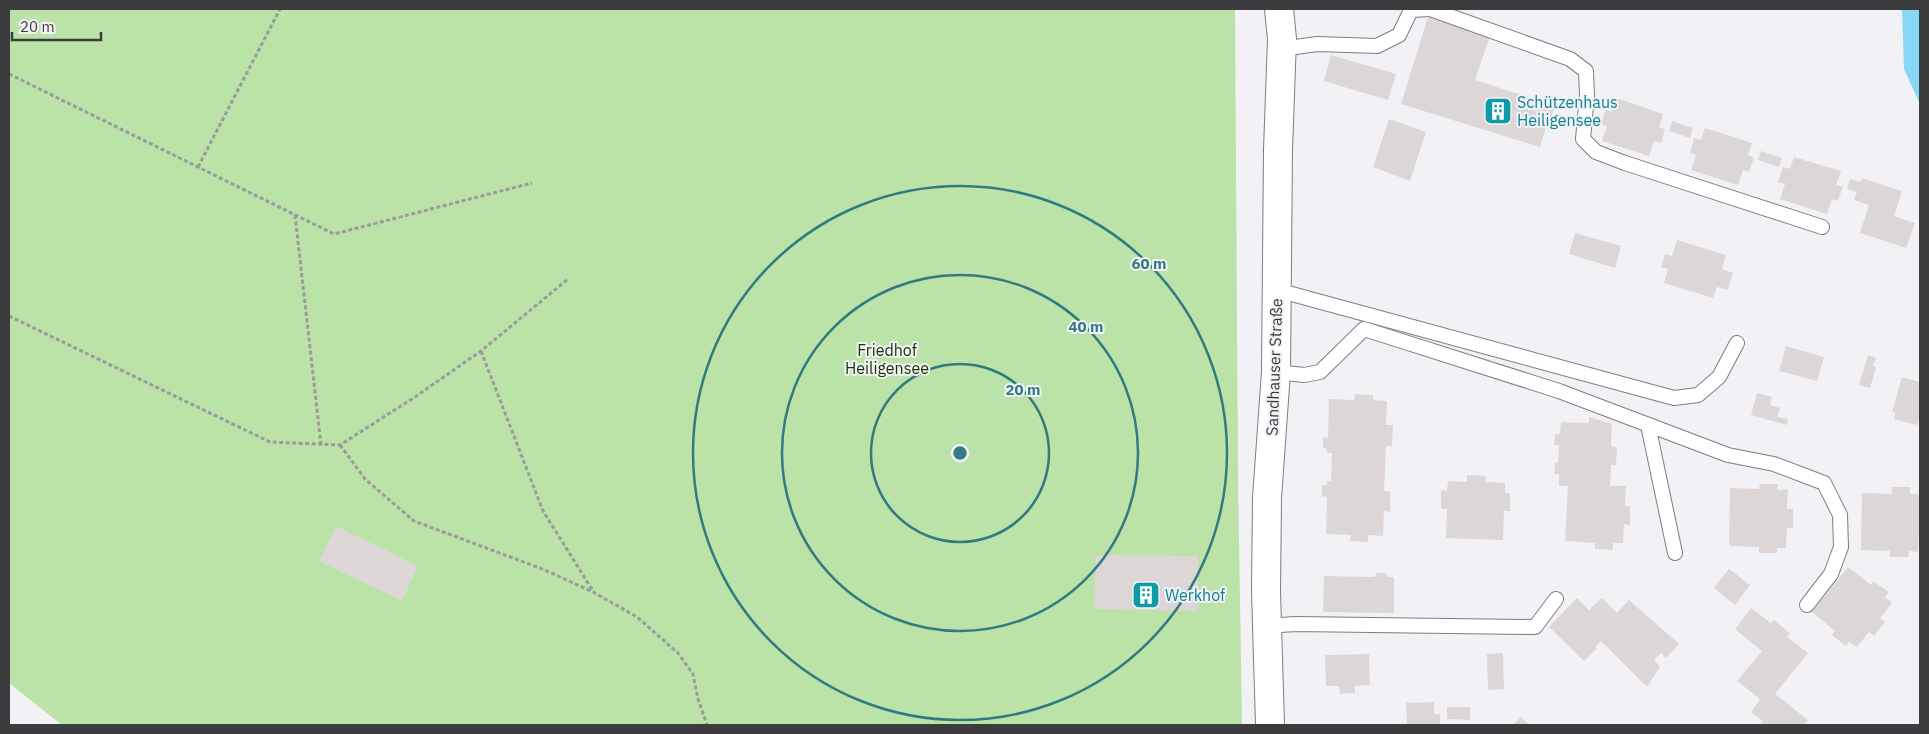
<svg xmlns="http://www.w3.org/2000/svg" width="1929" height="734" viewBox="0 0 1929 734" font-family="'IBM Plex Sans',sans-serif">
<rect width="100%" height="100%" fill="#f2f2f6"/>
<path fill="#bbe2a7" d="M9 9H1235L1238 478 1242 725H62L9 683Z"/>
<path fill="#88d6f8" d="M1902 9H1920V104L1904 69Z"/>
<g fill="#dcd7d6">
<path d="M1428 17 1490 36 1475 80 1555 106 1549 124H1547L1540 147 1401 104Z"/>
<path d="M1331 55 1396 74 1388 100 1324 81Z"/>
<path d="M1616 98 1663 114 1659 127 1665 129 1661 143 1654 141 1649 156 1602 141 1607 126 1601 124 1606 109 1612 112Z"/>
<path d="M1389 119 1426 132 1410 181 1373 167Z"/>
<path d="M1672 121 1693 128 1690 138 1669 131Z"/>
<path d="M1705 128 1752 143 1748 155 1754 158 1749 172 1743 170 1738 185 1691 170 1696 155 1690 153 1694 138 1701 140Z"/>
<path d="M1761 151 1782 158 1779 167 1758 160Z"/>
<path d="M1794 157 1841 171 1836 185 1843 186 1838 201 1832 199 1827 214 1780 199 1785 184 1778 182 1783 167 1790 169Z"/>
<path d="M1862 178 1902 191 1894 216 1915 223 1906 248 1860 233 1869 205 1854 200 1857 192 1847 189 1850 179 1860 182Z"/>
<path d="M1575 233 1621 246 1615 268 1569 254Z"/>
<path d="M1677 240 1726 255 1722 269 1733 273 1728 290 1717 287 1713 298 1664 283 1668 269 1661 267 1665 254 1672 256Z"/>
<path d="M1786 346 1824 357 1817 381 1779 371Z"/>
<path d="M1868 355 1876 358 1873 366 1876 367 1870 388 1859 385Z"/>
<path d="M1902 377 1920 382V420H1919L1917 425 1894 419 1895 413 1892 412Z"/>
<path d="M1757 393 1772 397 1770 405 1780 408 1777 417 1788 419 1787 425 1751 415Z"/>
<path d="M1355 394 1373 395V400L1387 401 1386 425H1393L1392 447 1386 446 1384 491H1390V512L1384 511 1383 536 1368 535V542L1350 541 1351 535 1326 534 1327 497 1322 496V485H1327V481H1331L1332 453H1327V449L1323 448V437L1328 438 1329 399 1354 400Z"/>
<path d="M1589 417 1612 424 1611 446 1617 447 1616 465H1611L1610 486H1626L1625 506H1630V525L1624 524 1623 543H1613V550L1595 549V543L1565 541 1568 486H1559V474H1554L1555 463H1558L1559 445H1554L1555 434H1560L1561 422 1589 423Z"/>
<path d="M1467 475 1486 476 1485 482 1505 483V493H1510V511H1504L1503 540 1446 538 1447 509H1441V490L1447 491 1448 481 1467 482Z"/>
<path d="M1760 484H1778L1777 490 1788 489 1787 509H1793V528H1787L1786 548H1777V553H1759V547L1729 546 1730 488 1759 489Z"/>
<path d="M1892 487H1910V494H1920V532H1919L1918 552 1909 551 1908 557H1890V551L1861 550 1862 493 1892 494Z"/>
<path d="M336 526 418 566 402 601 319 561Z"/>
<path d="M1096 555 1198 556V611L1094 609Z"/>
<path d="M1848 567 1871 585 1873 581 1889 592 1885 597 1892 603 1880 618 1885 622 1874 636 1869 632 1857 647 1849 642 1846 646 1832 635 1835 631 1812 612Z"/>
<path d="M1729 569 1750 585 1735 605 1714 588Z"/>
<path d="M1377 573H1385L1388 577H1394V613L1323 612 1324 576 1374 577Z"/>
<path d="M1577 598 1589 610 1602 598 1617 613 1629 600 1679 644 1666 658 1661 653 1654 660 1660 667 1647 687 1601 641 1595 647 1597 648 1584 661 1549 627Z"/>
<path d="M1751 608 1771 623 1774 620 1790 633 1787 637 1808 653 1775 694 1808 720 1804 725H1760L1763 721 1751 712 1760 699 1737 681 1762 651 1735 629Z"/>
<path d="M1503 653 1504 689 1488 690 1487 654Z"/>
<path d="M1369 654 1370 685 1355 686V693L1340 694 1339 686H1326L1325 655Z"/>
<path d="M1434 702V714H1440V724L1407 725 1406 703Z"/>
<path d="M1447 707H1470V720L1447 719Z"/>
<path d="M1521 717 1529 725H1513Z"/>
</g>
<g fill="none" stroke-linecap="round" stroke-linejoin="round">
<defs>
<g id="service">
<path d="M1281 49 1317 44 1377 46 1399 35 1411 10 1430 9 1570 59 1586 71 1587 95 1583 139 1596 152 1625 163 1822 227"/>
<path d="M1277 290 1674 398 1698 395 1719 377 1737 343"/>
<path d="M1276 372 1304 375 1320 372 1364 329 1559 391 1728 455 1774 464 1824 483 1840 515 1841 547 1831 574 1807 605"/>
<path d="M1648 425 1675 553"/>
<path d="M1268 626 1295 624 1535 627 1556 599"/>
</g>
<path id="secondary" d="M1270 725 1266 591 1267 498 1276 372 1278 150 1282 39 1279 9"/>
</defs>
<use href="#service" stroke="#7d7d81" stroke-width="16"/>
<use href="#secondary" stroke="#7d7d81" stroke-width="30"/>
<g stroke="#9b9b9e" stroke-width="3" stroke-dasharray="4 2.5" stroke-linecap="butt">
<path d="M9 74 334 234 532 183"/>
<path d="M198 167 280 9"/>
<path d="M295 215 321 445"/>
<path d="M9 316 270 442 340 445 415 397 481 351 568 279"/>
<path d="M481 351 543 511 593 591"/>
<path d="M340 445 365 479 414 521 545 570 593 592 637 617 678 653 693 674 698 699 707 725"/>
</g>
<use href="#service" stroke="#fff" stroke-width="14"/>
<use href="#secondary" stroke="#fff" stroke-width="28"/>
</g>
<g fill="none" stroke="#327a83" stroke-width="2.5">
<circle cx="960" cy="453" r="89"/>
<circle cx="960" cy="453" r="178"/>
<circle cx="960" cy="453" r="267"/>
</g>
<defs>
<symbol id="building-square" viewBox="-11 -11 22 22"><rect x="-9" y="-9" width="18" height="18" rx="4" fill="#0f9aa8" stroke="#f2f2f6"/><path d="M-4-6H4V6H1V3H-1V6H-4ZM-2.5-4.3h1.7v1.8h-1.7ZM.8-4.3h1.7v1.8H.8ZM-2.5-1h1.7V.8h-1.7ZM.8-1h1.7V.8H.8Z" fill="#fff"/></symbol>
</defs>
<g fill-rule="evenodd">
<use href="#building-square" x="1482" y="95" width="32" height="32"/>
<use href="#building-square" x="1130" y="579" width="32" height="32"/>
</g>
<g text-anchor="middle" stroke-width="4" stroke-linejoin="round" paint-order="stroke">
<g font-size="16" fill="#0d838f" stroke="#f2f2f6" text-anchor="start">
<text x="1517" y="108">Schützenhaus<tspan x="1517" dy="18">Heiligensee</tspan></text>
<text x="1165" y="601">Werkhof</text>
</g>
<g font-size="16" fill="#163400" stroke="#f2f2f6">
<text x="887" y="356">Friedhof<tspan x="887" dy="18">Heiligensee</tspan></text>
</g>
<g font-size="16" fill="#3c3c3e" stroke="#f2f2f6">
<text transform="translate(1274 367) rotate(-88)" y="6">Sandhauser Straße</text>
</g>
</g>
<circle cx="960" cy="453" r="8" fill="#327a83" stroke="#f2f2f6" stroke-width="2.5"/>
<g font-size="15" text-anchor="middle" font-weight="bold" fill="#327a83" stroke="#f2f2f6" stroke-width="4" stroke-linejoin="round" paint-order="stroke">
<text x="1149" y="269">60 m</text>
<text x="1086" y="332">40 m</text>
<text x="1023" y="395">20 m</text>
</g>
<rect width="1929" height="734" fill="none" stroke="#3c3c3e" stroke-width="20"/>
<path d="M12 32v8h89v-8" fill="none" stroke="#3c3c3e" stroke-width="2.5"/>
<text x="20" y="32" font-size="15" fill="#3c3c3e" stroke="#f2f2f6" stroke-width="4" paint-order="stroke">20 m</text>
</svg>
